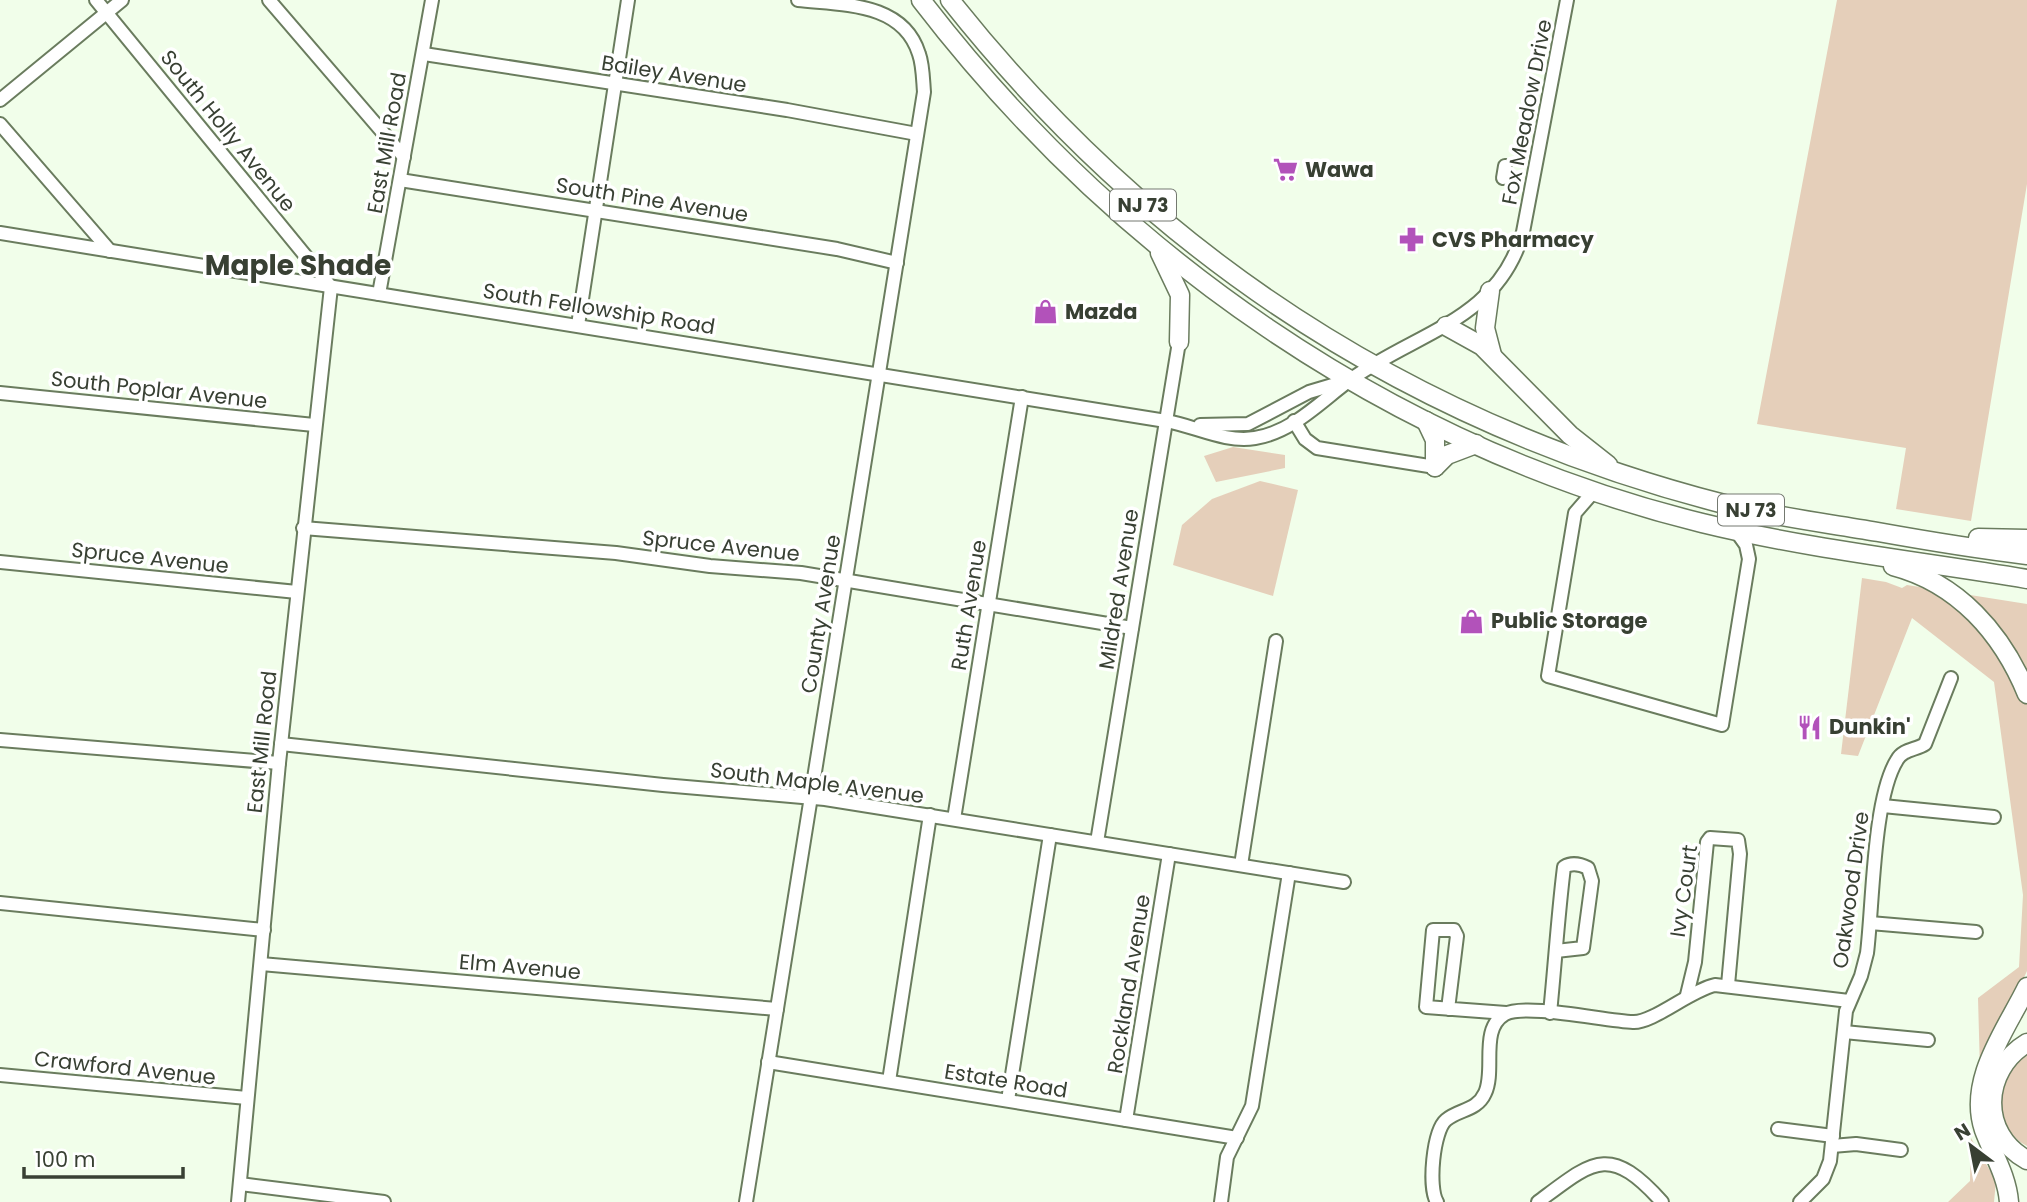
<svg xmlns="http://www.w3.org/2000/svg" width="2027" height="1202" viewBox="0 0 2027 1202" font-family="Poppins,sans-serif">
<rect width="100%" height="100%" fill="#f1feea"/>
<g fill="#e5cfba">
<path d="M1837 0H2027V184L1971 521 1896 509 1906 448 1757 424Z"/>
<path d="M1233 447 1285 455V468L1216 482 1204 456Z"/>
<path d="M1260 481 1298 490 1273 596 1173 565 1182 525 1212 499Z"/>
<path d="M1862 578 1886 582 1902 588 1907 585 2027 604V971L1980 1071 1978 998 2019 967 2023 895 1994 682 1912 618 1858 756 1841 754Z"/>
<path d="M2027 1053V1146C1993 1130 1989 1067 2027 1053Z"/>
<path d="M1971 1138 1996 1181 1994 1202H1948L1970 1181Z"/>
</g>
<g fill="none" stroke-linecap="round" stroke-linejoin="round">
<defs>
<g id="minor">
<path d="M96 0 331 287 279 763 238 1202"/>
<path d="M269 0 404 157"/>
<path d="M424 54 787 110 917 134"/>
<path d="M0 100 122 0"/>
<path d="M0 124 110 251"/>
<path d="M1503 178 1505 166"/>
<path d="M400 180 837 249 897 263"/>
<path d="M0 233 1166 421C1195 426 1225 443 1255 438 1293 432 1321 401 1350 380 1416 332 1498 321 1523 232L1567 0"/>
<path d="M379 294 432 0"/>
<path d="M578 325 628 0"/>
<path d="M0 393 314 425"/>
<path d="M1294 421 1305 439 1317 448 1435 467"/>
<path d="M1200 425 1248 424 1309 392 1346 381"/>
<path d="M1595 490 1575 513 1548 676 1722 725 1749 559 1746 545 1736 531"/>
<path d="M303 528 616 553 710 566 801 573 1132 628"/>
<path d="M0 562 297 592"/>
<path d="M0 740 279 763"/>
<path d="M281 744 663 785 825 799 1344 882"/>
<path d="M1883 806 1994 817"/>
<path d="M954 819 1022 397"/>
<path d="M1097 842 1179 342"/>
<path d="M1241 865 1276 641"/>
<path d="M0 903 264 930"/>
<path d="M1870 923 1976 932"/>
<path d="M261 964 777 1009"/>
<path d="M1687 995 1695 962 1707 842 1710 838 1738 840 1740 854 1728 985"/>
<path d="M1448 1009 1457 936 1454 930H1433L1426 1007C1453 1009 1479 1011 1506 1013"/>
<path d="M1550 1013C1555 964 1558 915 1564 867 1572 862 1580 864 1588 868L1592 881 1583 948 1556 951"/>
<path d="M1844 1032 1928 1040"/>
<path d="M768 1062 1237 1138"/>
<path d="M0 1075 247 1098"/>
<path d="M889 1081 930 815"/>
<path d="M1008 1100 1050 835"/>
<path d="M1126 1120 1169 854"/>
<path d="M1778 1129 1833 1136"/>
<path d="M1832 1146 1856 1144 1901 1150"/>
<path d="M240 1184 384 1202"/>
<path d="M746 1202 924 92C923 80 923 65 919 54 903 2 843 5 798 0"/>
<path d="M1221 1202 1227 1157 1252 1106 1289 873"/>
<path d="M1437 1202C1428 1188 1433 1131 1446 1120 1459 1109 1477 1111 1485 1093 1496 1070 1479 1029 1505 1014 1525 1003 1605 1021 1633 1022 1653 1023 1689 991 1715 985L1849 1001"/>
<path d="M1538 1202C1593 1161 1609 1143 1662 1202"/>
<path d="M1800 1202 1823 1179 1830 1161 1846 1011 1861 976 1867 953C1873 905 1873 798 1897 760 1903 749 1916 750 1925 744L1951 678"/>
</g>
<g id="highway">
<path d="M921 0C1116 254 1389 446 1702 523 1808 549 1919 561 2027 579"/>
<path d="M950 0C1152 255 1409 423 1724 504 1775 517 1827 523 1878 532 1928 541 1977 549 2027 555"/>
<path d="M1160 253 1180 295 1179 342"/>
<path d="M1490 291 1485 328 1492 355"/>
<path d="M1446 326 1482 346 1570 435 1608 465"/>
<path d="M1426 421 1435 440V467"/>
<path d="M1435 467 1447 455 1476 444"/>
<path d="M1978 538 2027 539"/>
<path d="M1893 566C1958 583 2002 633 2027 694"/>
<path d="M2027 1043C1982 1070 1979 1134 2027 1160"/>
<path d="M2009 1202C2007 1176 1993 1154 1984 1130 1967 1080 2006 1030 2027 987"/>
</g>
</defs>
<use href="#minor" stroke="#6a7c5e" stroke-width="16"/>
<use href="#highway" stroke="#6a7c5e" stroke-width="21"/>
<use href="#minor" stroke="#fff" stroke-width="12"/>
<use href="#highway" stroke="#fff" stroke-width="18"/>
</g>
<defs>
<symbol id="supermarket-bare" viewBox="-9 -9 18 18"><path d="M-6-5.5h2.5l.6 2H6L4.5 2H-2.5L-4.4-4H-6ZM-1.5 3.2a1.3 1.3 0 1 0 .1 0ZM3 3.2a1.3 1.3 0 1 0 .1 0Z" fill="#b252ba" stroke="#fff" stroke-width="2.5" paint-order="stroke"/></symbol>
<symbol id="pharmacy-bare" viewBox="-9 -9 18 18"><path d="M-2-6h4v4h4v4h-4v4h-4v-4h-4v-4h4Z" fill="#b252ba" stroke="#fff" stroke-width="2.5" paint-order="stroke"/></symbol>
<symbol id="shop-bare" viewBox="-9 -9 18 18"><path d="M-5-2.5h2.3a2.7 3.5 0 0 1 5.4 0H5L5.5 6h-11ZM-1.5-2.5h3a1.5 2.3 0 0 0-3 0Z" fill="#b252ba" stroke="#fff" stroke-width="2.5" paint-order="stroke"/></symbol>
<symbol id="restaurant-bare" viewBox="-9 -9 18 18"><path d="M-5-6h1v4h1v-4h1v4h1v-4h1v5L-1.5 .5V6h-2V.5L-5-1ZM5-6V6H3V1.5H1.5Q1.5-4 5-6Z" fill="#b252ba" stroke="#fff" stroke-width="2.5" paint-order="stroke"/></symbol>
</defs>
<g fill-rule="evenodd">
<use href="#supermarket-bare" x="1268" y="152" width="35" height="35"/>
<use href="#pharmacy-bare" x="1394" y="222" width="35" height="35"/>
<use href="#shop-bare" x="1028" y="294" width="35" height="35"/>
<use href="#shop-bare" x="1454" y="604" width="35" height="35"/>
<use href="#restaurant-bare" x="1792" y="710" width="35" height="35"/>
</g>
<g text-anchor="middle" stroke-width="7" stroke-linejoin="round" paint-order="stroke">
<g fill="#fff" stroke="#747970" stroke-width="2">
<rect x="1110" y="189.5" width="66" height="31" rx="5"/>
<rect x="1718" y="494.5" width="66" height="31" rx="5"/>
</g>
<g font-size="19" font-weight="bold" fill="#384033">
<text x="1143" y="212">NJ 73</text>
<text x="1751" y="517">NJ 73</text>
</g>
<g font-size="21" fill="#384033" stroke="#fff">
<text transform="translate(674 74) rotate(9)" y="7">Bailey Avenue</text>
<text transform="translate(1527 112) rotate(-79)" y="7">Fox Meadow Drive</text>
<text transform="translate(228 131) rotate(51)" y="7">South Holly Avenue</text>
<text transform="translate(387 143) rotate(-80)" y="7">East Mill Road</text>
<text transform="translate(652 200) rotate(9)" y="7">South Pine Avenue</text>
<text transform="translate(599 309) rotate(9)" y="7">South Fellowship Road</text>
<text transform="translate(159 390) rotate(6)" y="7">South Poplar Avenue</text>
<text transform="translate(721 546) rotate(6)" y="7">Spruce Avenue</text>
<text transform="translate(150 558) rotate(6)" y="7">Spruce Avenue</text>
<text transform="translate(1119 589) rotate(-81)" y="7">Mildred Avenue</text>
<text transform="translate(969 605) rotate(-81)" y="7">Ruth Avenue</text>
<text transform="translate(821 614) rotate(-81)" y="7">County Avenue</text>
<text transform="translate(262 742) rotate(-84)" y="7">East Mill Road</text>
<text transform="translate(817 783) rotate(7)" y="7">South Maple Avenue</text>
<text transform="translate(1851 890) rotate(-82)" y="7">Oakwood Drive</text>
<text transform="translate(1684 891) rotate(-82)" y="7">Ivy Court</text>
<text transform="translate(520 967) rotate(5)" y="7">Elm Avenue</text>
<text transform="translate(1129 984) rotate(-81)" y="7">Rockland Avenue</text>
<text transform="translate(125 1068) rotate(6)" y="7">Crawford Avenue</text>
<text transform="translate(1006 1081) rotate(9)" y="7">Estate Road</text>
</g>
<g font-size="21" font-weight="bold" fill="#384033" stroke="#fff" text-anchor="start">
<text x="1305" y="177">Wawa</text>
<text x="1432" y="247">CVS Pharmacy</text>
<text x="1065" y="319">Mazda</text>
<text x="1491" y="628">Public Storage</text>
<text x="1829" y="734">Dunkin'</text>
</g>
<g font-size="28" font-weight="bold" fill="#384033" stroke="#fff">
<text x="298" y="275">Maple Shade</text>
</g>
</g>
<g transform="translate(1971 1146) rotate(328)" stroke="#ffffff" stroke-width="5" paint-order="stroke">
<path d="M0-5L12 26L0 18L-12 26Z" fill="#384033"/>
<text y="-10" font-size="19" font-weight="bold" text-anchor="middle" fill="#384033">N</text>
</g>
<path d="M24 1167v10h159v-10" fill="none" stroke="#384033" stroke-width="3.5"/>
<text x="35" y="1167" font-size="21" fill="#384033" stroke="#ffffff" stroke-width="5" paint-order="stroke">100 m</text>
</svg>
